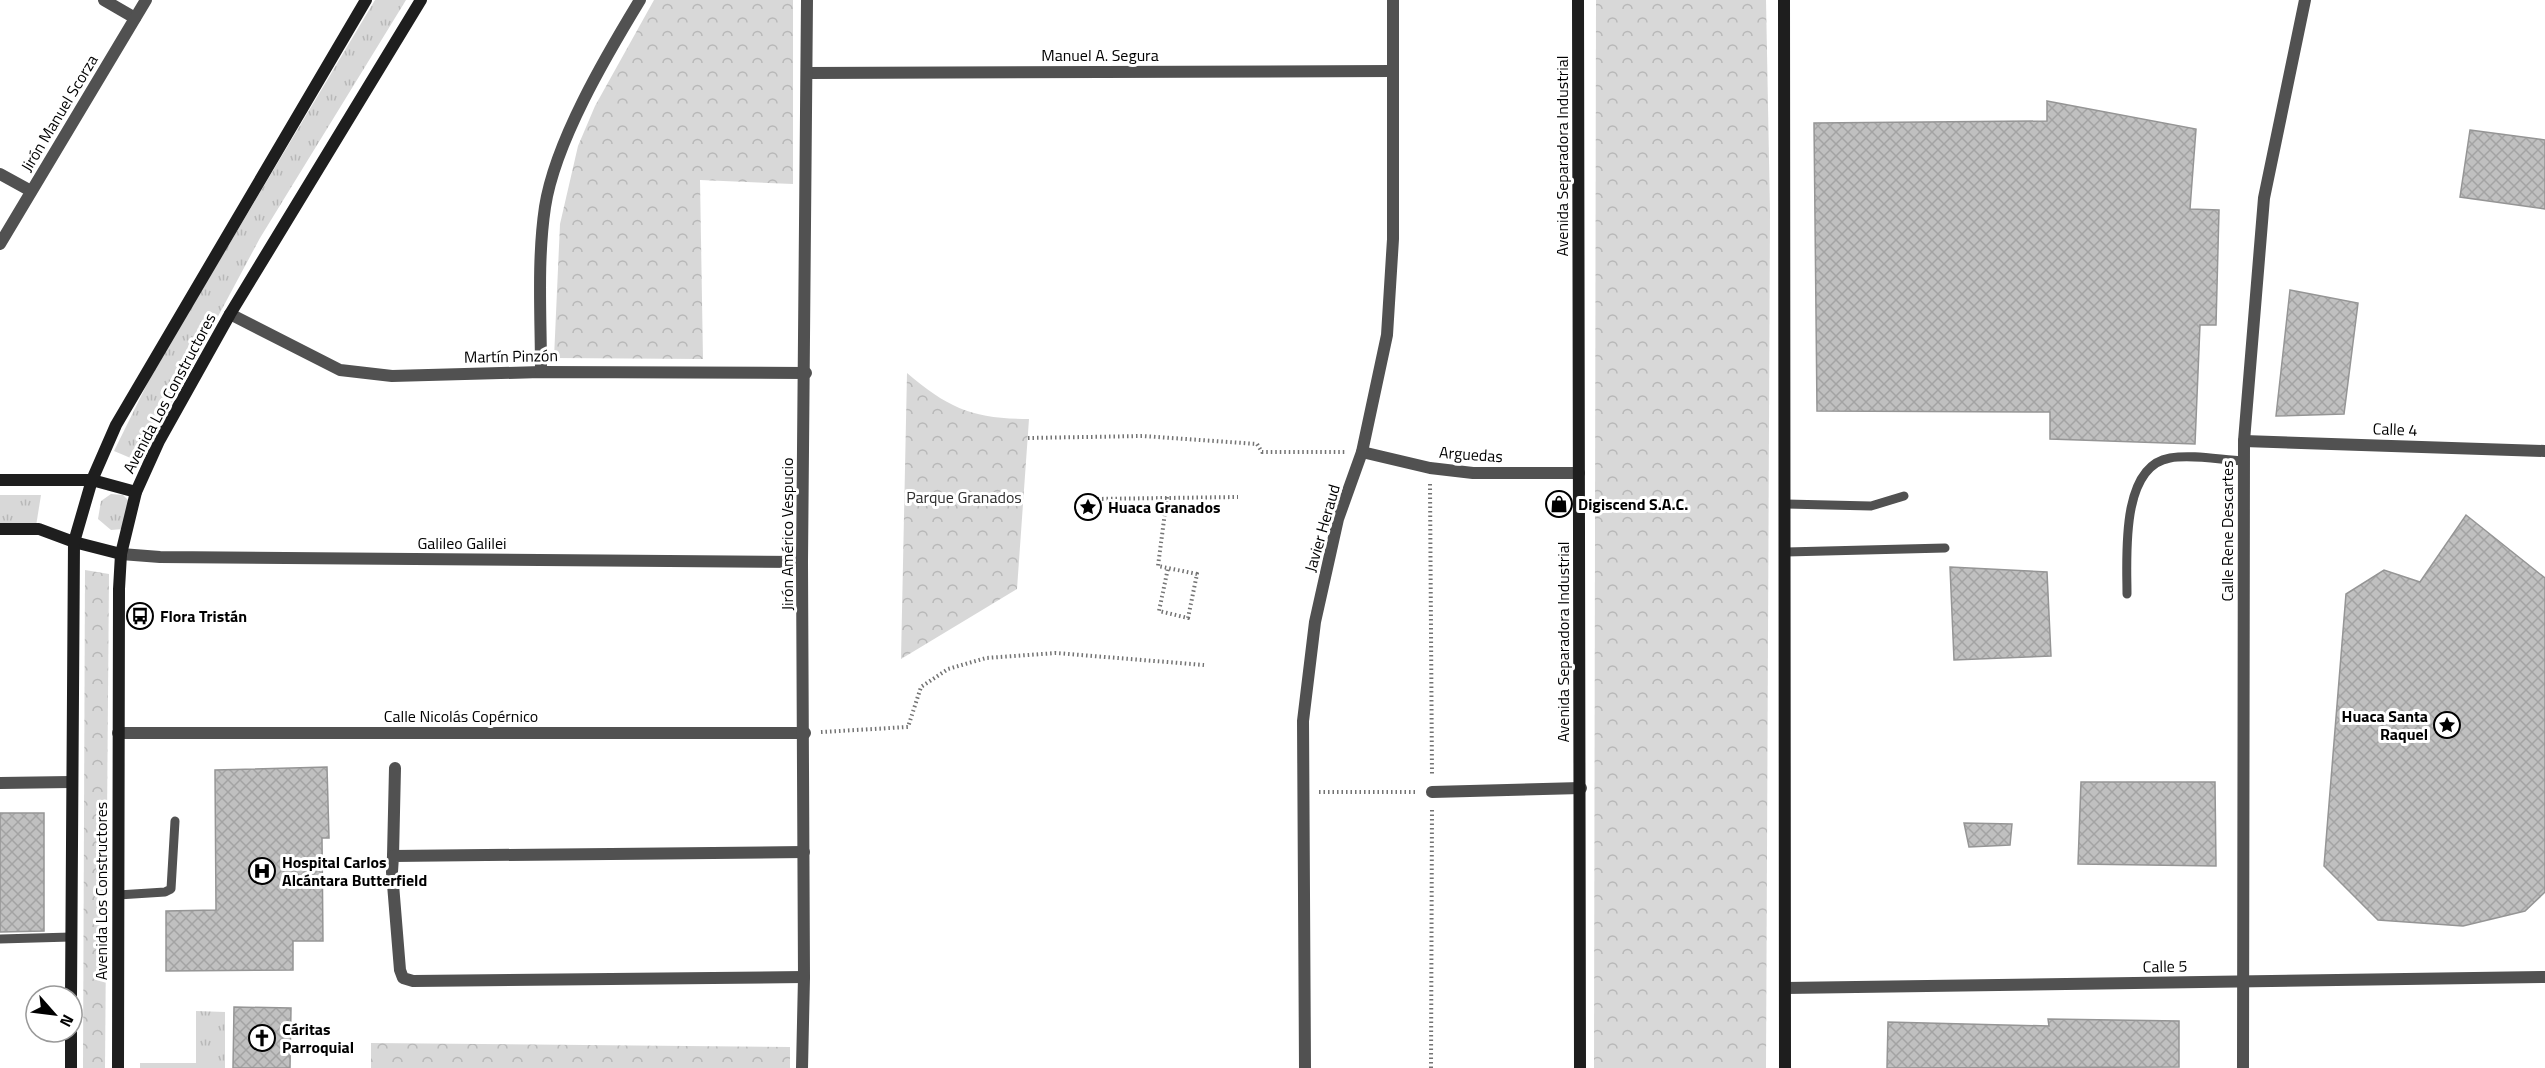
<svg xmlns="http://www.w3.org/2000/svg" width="2545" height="1068" viewBox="0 0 2545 1068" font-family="'Titillium Web',sans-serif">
<defs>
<pattern id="grass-tufts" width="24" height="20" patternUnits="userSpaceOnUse" patternTransform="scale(1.5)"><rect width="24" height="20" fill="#d8d8d8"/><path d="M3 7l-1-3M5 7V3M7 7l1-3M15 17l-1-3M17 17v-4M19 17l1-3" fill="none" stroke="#b8b8b8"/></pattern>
<pattern id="forest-crowns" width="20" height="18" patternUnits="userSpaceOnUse" patternTransform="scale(1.5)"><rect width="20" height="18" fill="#d8d8d8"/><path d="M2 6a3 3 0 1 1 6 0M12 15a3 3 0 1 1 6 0" fill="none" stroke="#b8b8b8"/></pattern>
<pattern id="building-cross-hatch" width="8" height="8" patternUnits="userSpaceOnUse" patternTransform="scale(1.5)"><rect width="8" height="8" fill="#c0c0c0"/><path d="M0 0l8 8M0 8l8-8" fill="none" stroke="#a3a3a3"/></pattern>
</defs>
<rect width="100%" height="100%" fill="#fff"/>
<g fill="url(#grass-tufts)">
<path d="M375 0H406L260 238 140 462 114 451 154 370Z"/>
<path d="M111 494 123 495 132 504 123 529 111 530 98 519 101 501Z"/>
<path d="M0 495H41L36 526H0Z"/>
<path d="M196 1011 225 1012V1068H140V1063H196Z"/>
</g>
<g fill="url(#forest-crowns)">
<path d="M654 0H793V184L700 180 703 359 554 358 560 224 578 146 595 106Z"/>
<path d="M1596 0H1766L1770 212 1766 1068H1594Z"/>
<path d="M907 373C949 409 974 419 1029 419L1017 589 901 659Z"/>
<path d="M85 570 109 574 105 1068H83Z"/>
<path d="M371 1043 790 1047V1068H371Z"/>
</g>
<g fill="url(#building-cross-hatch)" stroke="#959595" stroke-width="1.5">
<path d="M2047 101 2196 129 2190 209 2219 210 2216 325H2200L2195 444 2050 439V412L1817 411 1814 123 2047 121Z"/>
<path d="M2470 130 2545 140V209L2460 197Z"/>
<path d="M2290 290 2358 303 2344 414 2276 416Z"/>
<path d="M2466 515 2545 578V892L2525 911 2463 926 2378 920 2324 866 2346 594 2384 570 2420 582Z"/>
<path d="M1950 567 2047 572 2051 656 1954 660Z"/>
<path d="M327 767 329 838H322L323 941H293V970L166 971V911L216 910 215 770Z"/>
<path d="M2081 782H2215L2216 866 2078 864Z"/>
<path d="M0 813H44V931L0 932Z"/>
<path d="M1964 823 2012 824 2010 845 1969 847Z"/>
<path d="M234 1007 291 1008 290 1068H233Z"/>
<path d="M2048 1019 2179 1021V1067L1887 1068 1888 1022 2049 1026Z"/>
</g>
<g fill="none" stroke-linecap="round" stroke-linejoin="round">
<g stroke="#737373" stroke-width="4" stroke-dasharray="1.5 3" stroke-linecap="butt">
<path d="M1028 438 1143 436 1257 444 1262 452H1347"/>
<path d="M1430 484 1432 776"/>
<path d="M1167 497 1158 566 1197 574 1188 618 1159 611 1168 568"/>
<path d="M1093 499 1238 497"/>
<path d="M821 732 908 727 921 687 948 669 986 658 1056 653 1204 665"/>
<path d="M1319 792H1416"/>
<path d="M1431 1068 1432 808"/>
</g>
<g stroke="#515151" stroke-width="9">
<path d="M1786 504 1871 506 1904 496"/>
<path d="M1786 552 1945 548"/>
<path d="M2127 594C2127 558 2120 466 2170 458 2193 454 2221 460 2244 461"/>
<path d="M118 895 165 892 171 889 175 821"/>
<path d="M0 939 71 937"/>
</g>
<g stroke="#515151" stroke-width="12">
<path d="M104 0 135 18"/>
<path d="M807 73 1393 71"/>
<path d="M0 174 31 191"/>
<path d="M0 244 146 0"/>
<path d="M230 314 340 370 392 376 541 372 806 373"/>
<path d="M541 372C541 317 537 261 545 207 555 142 606 56 640 0"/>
<path d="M2244 441 2545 451"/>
<path d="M1362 452 1430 468 1473 473H1579"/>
<path d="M121 554 160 557 802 562"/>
<path d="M118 733H805"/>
<path d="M0 783 71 782"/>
<path d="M1432 792 1581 788"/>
<path d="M393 856 395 768"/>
<path d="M804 977 413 981 403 978 400 970 392 872 393 856 804 852"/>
<path d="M1785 988 2545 977"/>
<path d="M802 1068 804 977 802 562 807 0"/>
<path d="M1305 1068 1303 721 1315 622 1338 519 1362 452 1387 335 1393 239V0"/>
<path d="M2243 1068 2244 441 2264 198 2305 0"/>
</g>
<g stroke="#1e1e1e" stroke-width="12">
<path d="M1578 0 1580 1068"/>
<path d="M1784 0 1785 1068"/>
<path d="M0 480H92L136 492"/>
<path d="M0 529H39L74 542 121 554"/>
<path d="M71 996 74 542 92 480 116 425 366 0"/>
<path d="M71 1032V1068"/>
<path d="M118 1068 119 589 121 554 136 492 159 441 230 314 421 0"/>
</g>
</g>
<defs>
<symbol id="shop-ring" viewBox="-11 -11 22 22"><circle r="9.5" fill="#fff" stroke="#000" stroke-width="1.5"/><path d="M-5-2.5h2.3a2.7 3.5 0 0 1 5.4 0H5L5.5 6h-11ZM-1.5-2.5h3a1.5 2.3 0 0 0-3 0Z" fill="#000"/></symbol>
<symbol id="sight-ring" viewBox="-11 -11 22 22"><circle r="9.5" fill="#fff" stroke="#000" stroke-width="1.5"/><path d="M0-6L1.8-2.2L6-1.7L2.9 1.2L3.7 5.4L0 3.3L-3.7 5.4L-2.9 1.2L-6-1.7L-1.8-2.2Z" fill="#000"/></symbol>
<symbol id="bus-ring" viewBox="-11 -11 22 22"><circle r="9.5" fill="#fff" stroke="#000" stroke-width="1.5"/><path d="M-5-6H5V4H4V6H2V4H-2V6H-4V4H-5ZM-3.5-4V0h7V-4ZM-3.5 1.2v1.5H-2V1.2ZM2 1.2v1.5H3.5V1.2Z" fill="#000"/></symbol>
<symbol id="hospital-ring" viewBox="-11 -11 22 22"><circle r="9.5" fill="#fff" stroke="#000" stroke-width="1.5"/><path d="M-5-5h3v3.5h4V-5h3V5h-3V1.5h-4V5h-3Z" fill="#000"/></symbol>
<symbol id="church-ring" viewBox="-11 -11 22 22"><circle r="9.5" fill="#fff" stroke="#000" stroke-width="1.5"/><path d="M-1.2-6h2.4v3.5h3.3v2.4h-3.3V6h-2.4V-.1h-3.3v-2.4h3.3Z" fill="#000"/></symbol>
</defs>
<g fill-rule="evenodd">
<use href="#shop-ring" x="1544" y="489" width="30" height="30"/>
<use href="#sight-ring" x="1073" y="492" width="30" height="30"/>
<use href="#bus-ring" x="125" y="601" width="30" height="30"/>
<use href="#sight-ring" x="2432" y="710" width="30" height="30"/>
<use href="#hospital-ring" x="247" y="856" width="30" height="30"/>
<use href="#church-ring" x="247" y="1023" width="30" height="30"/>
</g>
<g text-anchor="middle" stroke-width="6" stroke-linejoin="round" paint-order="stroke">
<g font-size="16" fill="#000" stroke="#fff">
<text x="1100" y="61">Manuel A. Segura</text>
<text transform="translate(59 113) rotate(-59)" y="6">Jirón Manuel Scorza</text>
<text transform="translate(1562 156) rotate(-90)" y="6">Avenida Separadora Industrial</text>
<text transform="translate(511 356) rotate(-1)" y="6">Martín Pinzón</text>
<text transform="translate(169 393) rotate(-62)" y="6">Avenida Los Constructores</text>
<text transform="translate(2395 429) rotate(2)" y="6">Calle 4</text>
<text transform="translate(1471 454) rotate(4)" y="6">Arguedas</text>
<text transform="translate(1322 528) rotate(-74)" y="6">Javier Heraud</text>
<text transform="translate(2227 531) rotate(-90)" y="6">Calle Rene Descartes</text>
<text transform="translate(787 534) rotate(-90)" y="6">Jirón Américo Vespucio</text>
<text x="462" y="549">Galileo Galilei</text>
<text transform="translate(1563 642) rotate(-90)" y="6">Avenida Separadora Industrial</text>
<text x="461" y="722">Calle Nicolás Copérnico</text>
<text transform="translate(101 891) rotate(-90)" y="6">Avenida Los Constructores</text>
<text transform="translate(2165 966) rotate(-1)" y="6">Calle 5</text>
</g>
<g font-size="16" fill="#2f2f2f" stroke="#fff">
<text x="964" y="503">Parque Granados</text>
</g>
<g font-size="16" font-weight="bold" fill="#000" stroke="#fff" text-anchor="start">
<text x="1578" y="510">Digiscend S.A.C.</text>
<text x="1108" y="513">Huaca Granados</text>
<text x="160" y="622">Flora Tristán</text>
<text x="2428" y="722" text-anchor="end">Huaca Santa<tspan x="2428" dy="18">Raquel</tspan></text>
<text x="282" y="868">Hospital Carlos<tspan x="282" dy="18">Alcántara Butterfield</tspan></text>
<text x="282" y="1035">Cáritas<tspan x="282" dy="18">Parroquial</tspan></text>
</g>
</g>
<g transform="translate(54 1014) rotate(118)"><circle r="28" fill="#ffffff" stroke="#999999" stroke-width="1.5"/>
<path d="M0-4.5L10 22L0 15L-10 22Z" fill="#000000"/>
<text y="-9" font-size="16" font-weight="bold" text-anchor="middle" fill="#000000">N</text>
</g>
</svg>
